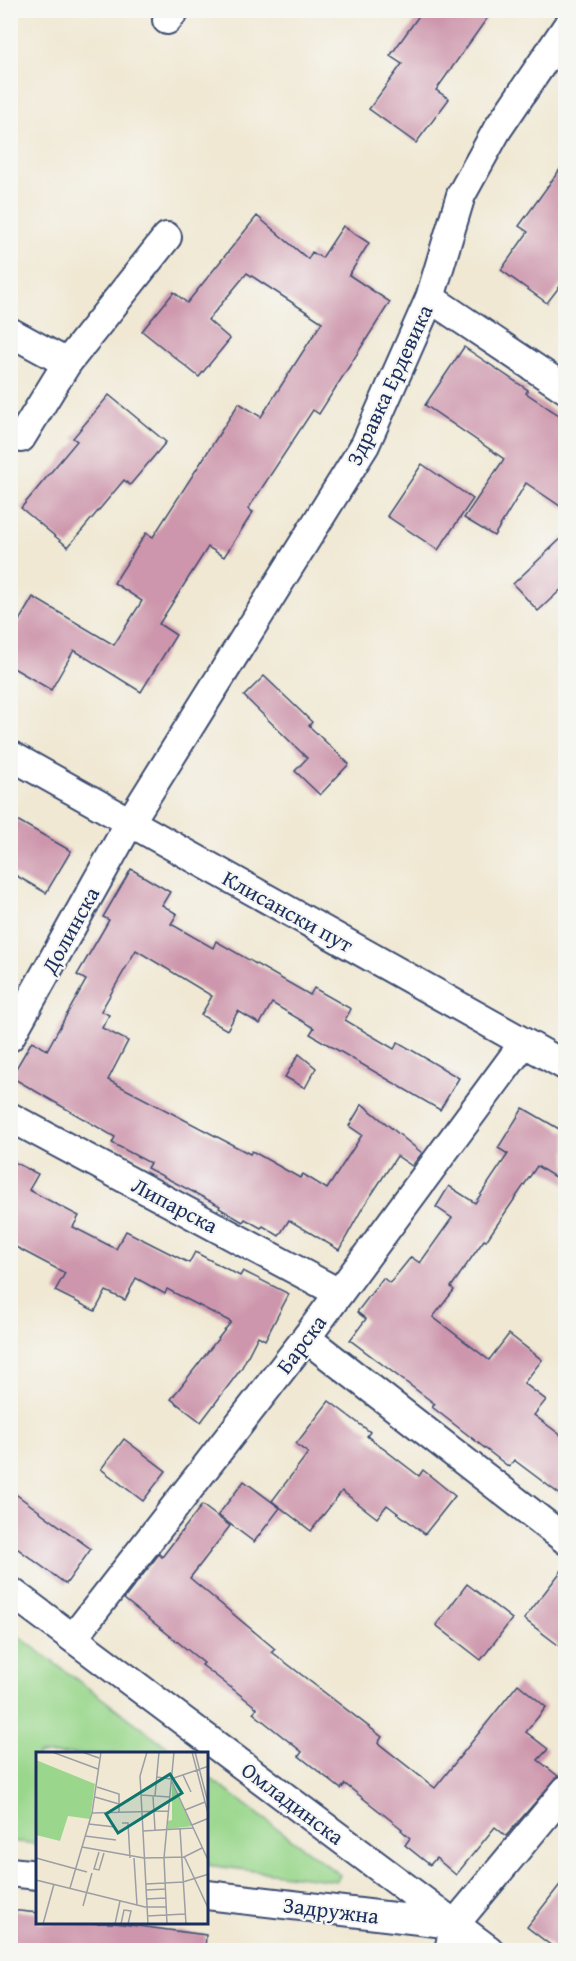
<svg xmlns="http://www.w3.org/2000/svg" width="576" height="1961" viewBox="0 0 576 1961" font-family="'Gentium Book Plus',serif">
<rect width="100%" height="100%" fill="#f6f6f2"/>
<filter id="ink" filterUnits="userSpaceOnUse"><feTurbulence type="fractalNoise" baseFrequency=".0167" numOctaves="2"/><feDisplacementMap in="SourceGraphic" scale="12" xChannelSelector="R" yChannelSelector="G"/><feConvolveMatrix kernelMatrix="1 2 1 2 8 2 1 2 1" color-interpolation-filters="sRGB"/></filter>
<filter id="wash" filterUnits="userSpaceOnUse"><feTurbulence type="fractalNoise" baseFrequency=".008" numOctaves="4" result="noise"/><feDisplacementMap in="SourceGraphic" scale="24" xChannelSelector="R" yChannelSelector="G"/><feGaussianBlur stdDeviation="1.35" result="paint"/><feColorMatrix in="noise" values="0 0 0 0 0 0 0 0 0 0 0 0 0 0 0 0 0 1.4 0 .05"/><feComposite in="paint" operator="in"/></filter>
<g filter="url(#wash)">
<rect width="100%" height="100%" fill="#f0e8d3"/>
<g fill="#9ad78c" stroke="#5a8375" stroke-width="1.5">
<path d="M10 1630 177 1754H38L37 1844 11 1841Z"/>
<path d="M207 1776 340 1875 337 1881 207 1865Z"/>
</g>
<g id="blocks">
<g fill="#cd96ac">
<path d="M423 10H493L436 90 449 99 416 143 369 109 402 64 390 56Z"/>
<path d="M566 161V278L547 303 501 270 528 232 519 226Z"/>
<path d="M257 216 308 259 312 252 322 258 343 226 369 243 349 275 390 302 319 414 313 410 248 509 253 512 224 557 208 547 159 624 176 635 141 692 74 650 51 690 10 666V636L33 597 114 645 142 601 114 583 146 533 153 537 239 403 261 417 322 322 247 273 208 320 230 339 199 377 142 331 174 292 187 303Z"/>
<path d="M464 347 528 390 526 393 566 420V510L526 483 494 536 464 518 504 459 425 405Z"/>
<path d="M109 395 166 442 130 485 124 480 68 547 21 508 77 441 73 438Z"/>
<path d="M422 464 473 499 438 550 387 516Z"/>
<path d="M566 534V585L538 611 513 584Z"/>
<path d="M264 676 312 722 309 726 349 764 320 795 295 771 307 758 244 696Z"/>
<path d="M10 816 71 851 46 893 10 872Z"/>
<path d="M131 869 170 892 162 905 177 914 171 924 213 948 216 941 310 995 314 988 351 1009 345 1020 394 1049 398 1042 459 1078 440 1110 310 1034 314 1028 272 1003 260 1024 238 1011 227 1030 201 1015 212 996 136 950 101 1011 109 1015 102 1028 128 1041 108 1080 250 1154 252 1151 300 1178 303 1174 327 1189 362 1135 349 1126 362 1104 422 1153 412 1166 397 1156 362 1209 339 1250 289 1220 279 1236 263 1226 261 1228 245 1219 243 1222 219 1208 220 1206 147 1168 150 1163 112 1143 115 1137 11 1077 32 1041 47 1050 86 980 77 975 109 920 103 917Z"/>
<path d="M299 1054 316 1068 305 1088 285 1077Z"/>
<path d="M523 1108 566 1133V1184L537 1166 486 1241 484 1240 451 1287 454 1290 433 1317 489 1360 509 1334 542 1360 524 1383 546 1400 534 1415 566 1439V1499L514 1460 509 1467 432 1407 435 1404 350 1340 366 1319 357 1312 383 1278 390 1283 411 1257 420 1263 452 1218 436 1207 449 1186 475 1203 508 1154 498 1148Z"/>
<path d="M10 1160 38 1174 29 1190 79 1216 73 1227 116 1249 126 1231 189 1263 195 1252 240 1276 243 1271 289 1294 265 1340 258 1336 241 1369 201 1422 171 1399 231 1322 167 1289 165 1294 136 1278 125 1300 106 1291 95 1311 55 1291 65 1273 10 1244Z"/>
<path d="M329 1401 370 1432 367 1436 419 1476 423 1470 455 1496 425 1534 387 1505 377 1518 342 1491 311 1531 272 1501 308 1453 296 1444Z"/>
<path d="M124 1439 166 1471 143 1501 101 1469Z"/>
<path d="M244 1481 280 1508 254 1542 218 1515Z"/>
<path d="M10 1490 91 1549 66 1584 10 1543Z"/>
<path d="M202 1505 230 1526 190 1578 275 1649 272 1652 382 1737 378 1743 435 1788 518 1684 546 1707 526 1732 548 1749 538 1760 558 1776 506 1836 495 1827 456 1875 436 1858 430 1865 405 1845 410 1838 401 1830 402 1829 345 1784 341 1789 299 1756 302 1752 253 1713 257 1708 202 1665 204 1663 124 1599 159 1554 162 1557Z"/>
<path d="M566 1565V1651L524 1619Z"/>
<path d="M467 1584 512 1619 481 1660 436 1625Z"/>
<path d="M566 1877V1950H557L527 1927Z"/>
<path d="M10 1910 38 1913V1923H115L206 1935 205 1950H10Z"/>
</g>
</g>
</g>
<g filter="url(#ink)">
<use href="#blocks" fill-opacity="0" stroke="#3b4b70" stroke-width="1.5"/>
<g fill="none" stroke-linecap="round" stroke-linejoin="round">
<defs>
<g id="minor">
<path d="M167 20 175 10"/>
<path d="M430 298 566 389"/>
<path d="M10 332 67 363 167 237"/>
<path d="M21 438 67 363"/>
<path d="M10 755 566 1066"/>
<path d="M10 1037 130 822 365 445 430 298 461 195 497 130 566 28"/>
<path d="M10 1117 339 1293"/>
<path d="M306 1338 566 1540"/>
<path d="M10 1591 489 1950"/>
<path d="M73 1638 306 1338 523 1044"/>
<path d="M10 1872 38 1875"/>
<path d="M207 1895 453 1924"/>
<path d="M449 1950 455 1924 566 1790"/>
</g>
</defs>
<use href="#minor" stroke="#3b4b70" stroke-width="32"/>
<use href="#minor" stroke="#fff" stroke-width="28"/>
</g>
</g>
<g text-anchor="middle" stroke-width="4.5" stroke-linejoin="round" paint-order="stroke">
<g font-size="22" fill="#1b2f5e" stroke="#f6f6f2">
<text transform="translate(389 385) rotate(-65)" y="8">Здравка Ердевика</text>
<text transform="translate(288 911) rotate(29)" y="8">Клисански пут</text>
<text transform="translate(70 930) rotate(-61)" y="8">Долинска</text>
<text transform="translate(175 1205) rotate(28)" y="8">Липарска</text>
<text transform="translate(301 1344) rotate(-53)" y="8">Барска</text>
<text transform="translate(293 1803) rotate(37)" y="8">Омладинска</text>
<text transform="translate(331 1910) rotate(7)" y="8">Задружна</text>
</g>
</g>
<g transform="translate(36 1752)">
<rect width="172" height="172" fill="#f0e8d3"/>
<path d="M0 8 59 32 54 67 32 64 24 89 0 83ZM136 32 156 74 132 77V69L136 68Z" fill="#9ad78c"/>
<path fill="none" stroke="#9b9ea4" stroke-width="1.5" d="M16 0 62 17M46 0 63 6M111 0 104 24 112 172M156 0 173 65M159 0 173 55M147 23 155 40M121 25 135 27 173 14M135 28 173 110M61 35 83 42V61M105 43 134 45M117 44 119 78M119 44 123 0M59 45 83 52M149 58 169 50M56 61 132 59M86 71H92L94 106M53 72 79 75M156 73 173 66M144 77 150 172M107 79 157 76M49 84 80 88M46 95 108 106 148 105 166 96M63 100 58 117 63 118 68 101M148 104 173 158M0 106 51 120M98 106 101 153M0 128 109 155H130M110 132 147 130 173 122M34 136 56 61 65 0M110 138 130 137M110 147 130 146M47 154 56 121M111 164 149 162M7 172 18 132M79 172 84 149M85 172 88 158 95 159 92 172M131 172 128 106 138 0"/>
<path fill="#0f766e" fill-opacity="0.15" stroke="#0f766e" stroke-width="3" d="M134 22 146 41 82 81 70 62Z"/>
<rect width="172" height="172" fill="none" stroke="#1b2f5e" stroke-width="3"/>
</g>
<rect width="576" height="1961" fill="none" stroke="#f6f6f2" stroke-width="36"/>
</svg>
